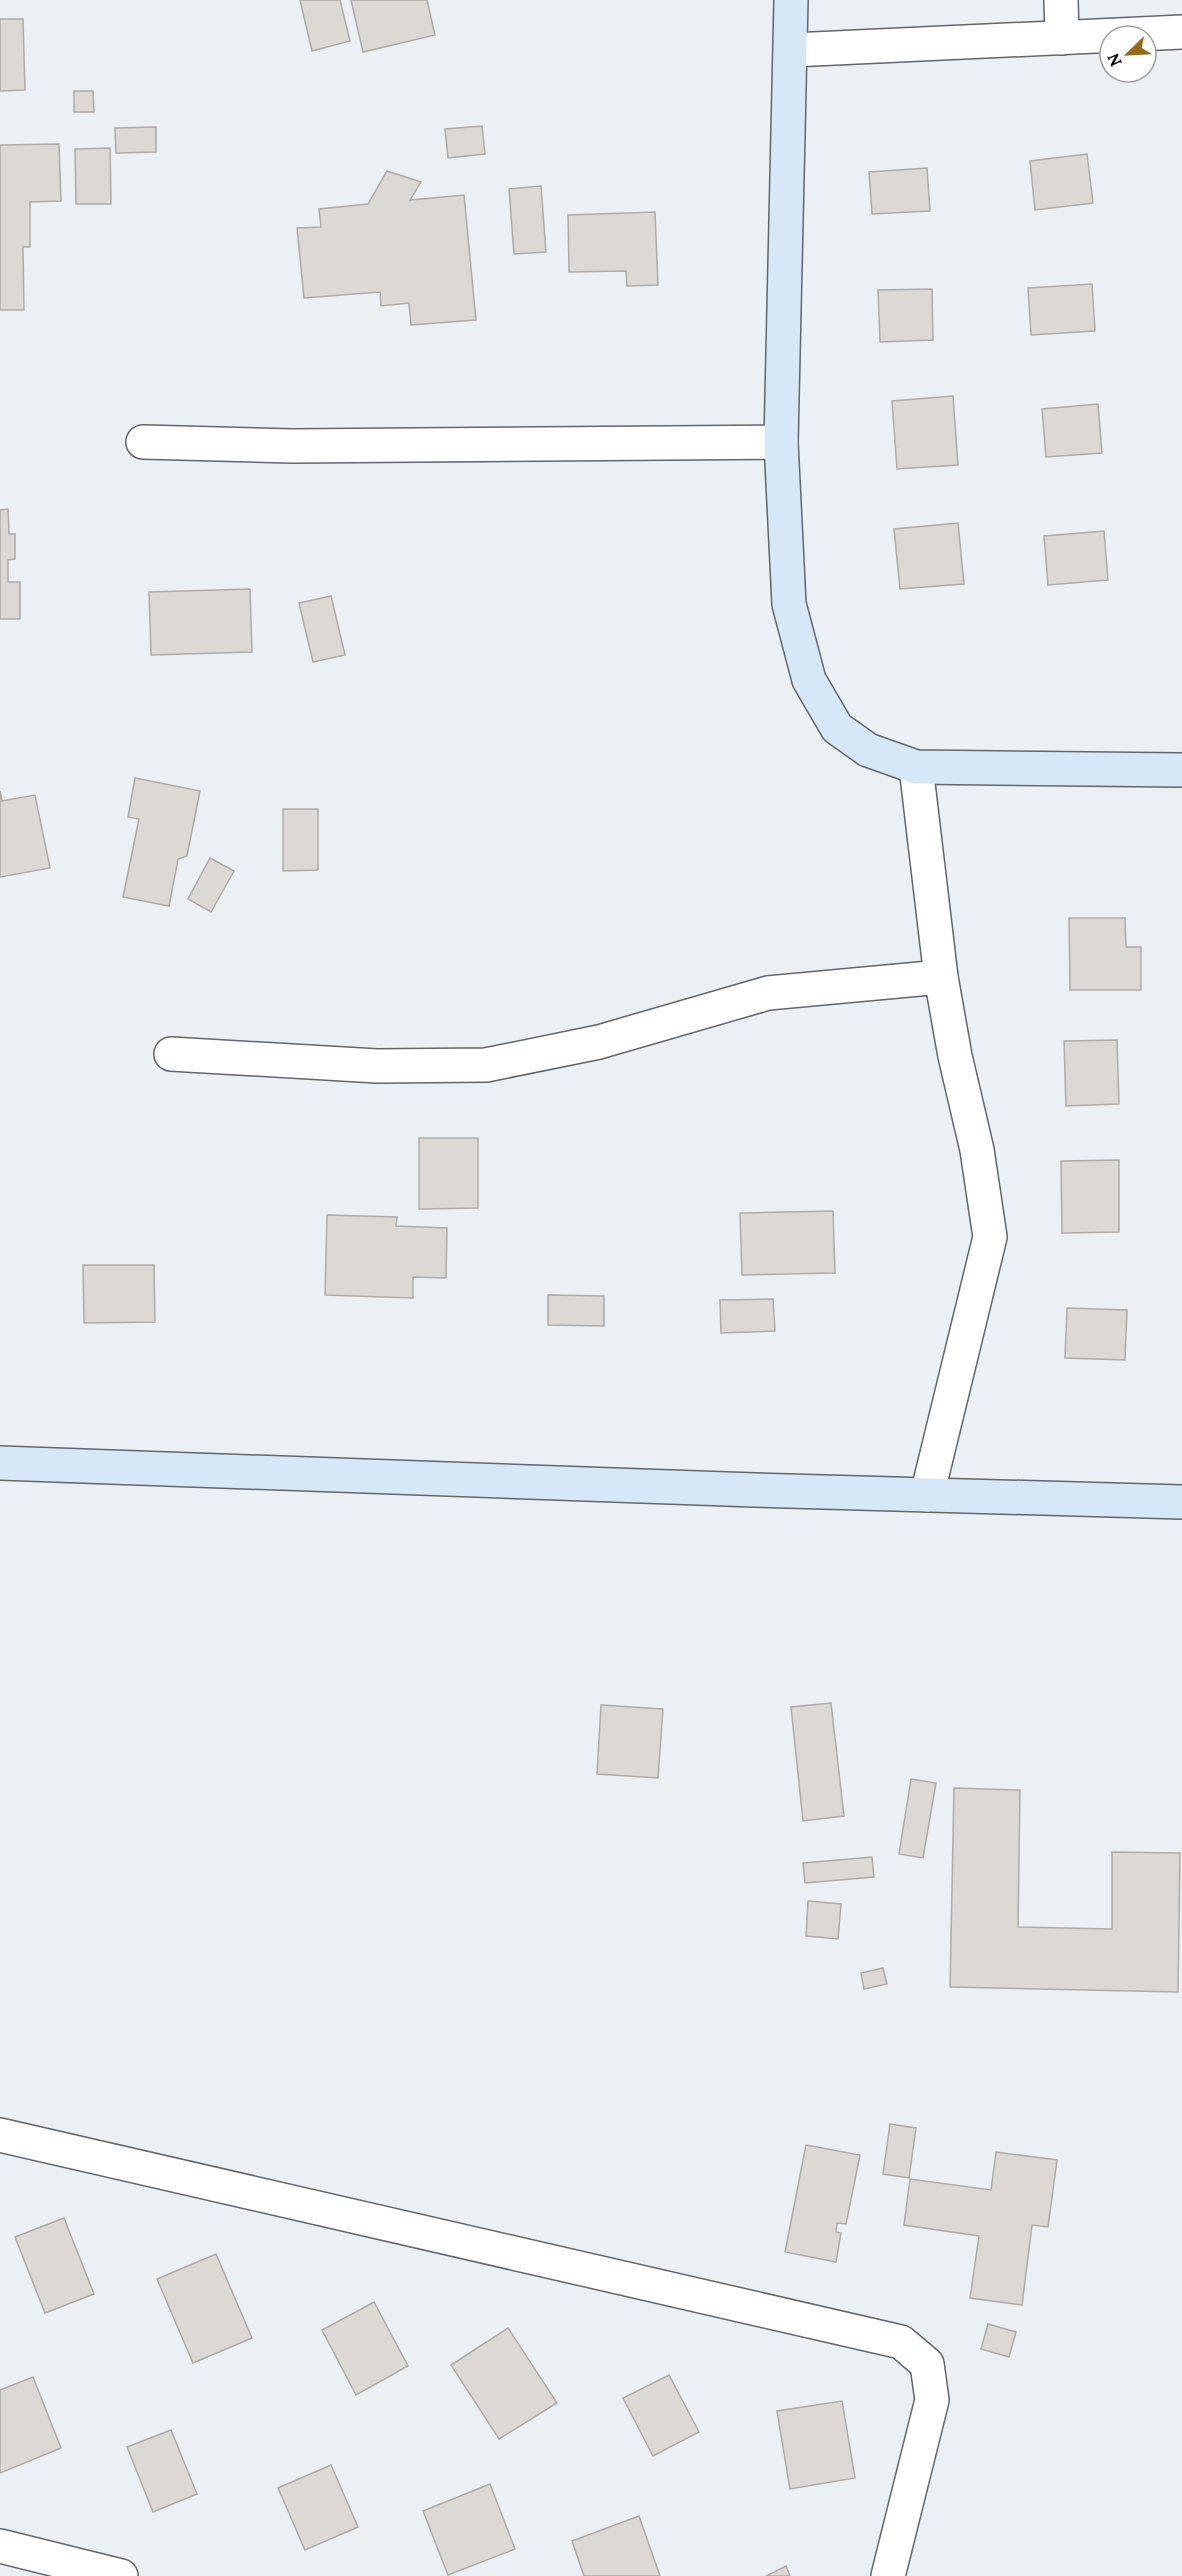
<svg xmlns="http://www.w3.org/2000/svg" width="1182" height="2576" viewBox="0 0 1182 2576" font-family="Lora,serif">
<rect width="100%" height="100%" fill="#ebf0f4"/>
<g fill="#dcd8d4" stroke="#aeaba7" stroke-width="1.5">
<path d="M300 0H340L350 41 312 51Z"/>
<path d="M351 0H427L435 35 363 52Z"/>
<path d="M0 19H23L25 90 0 91Z"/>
<path d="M74 91H93L94 112H74Z"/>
<path d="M482 126 485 154 448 158 445 129Z"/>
<path d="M156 127V152L116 153 115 128Z"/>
<path d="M59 144 61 201 30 202V247H23L24 310H0V145Z"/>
<path d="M110 148 111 204H76L75 149Z"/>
<path d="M1087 154 1093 203 1035 210 1030 161Z"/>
<path d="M927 168 930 211 872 214 869 172Z"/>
<path d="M387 171 421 182 410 200 464 195 476 320 411 325 409 303 381 306 380 292 304 298 297 228 321 227 319 209 368 204Z"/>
<path d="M541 186 546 252 514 254 509 189Z"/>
<path d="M655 212 658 285 627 286 626 271 569 272 568 215Z"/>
<path d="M1092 284 1095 331 1031 335 1028 288Z"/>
<path d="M932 289 933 340 880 342 878 290Z"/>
<path d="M953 396 958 465 897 469 892 401Z"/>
<path d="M1098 404 1102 453 1046 457 1042 409Z"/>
<path d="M8 509 9 534H15V559L8 560V582H20V619H0V510Z"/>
<path d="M958 523 964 584 900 589 894 529Z"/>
<path d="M1104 531 1108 580 1048 585 1044 536Z"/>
<path d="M250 589 252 652 151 655 149 592Z"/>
<path d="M331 596 345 655 313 662 299 603Z"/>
<path d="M135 778 200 791 187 856 178 859 169 906 123 897 139 819 128 817Z"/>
<path d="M0 791 2 801 35 795 50 868 0 877Z"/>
<path d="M283 809H318V870L283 871Z"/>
<path d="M210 858 234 871 211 912 188 899Z"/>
<path d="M1069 918H1125L1126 947H1141V990H1070Z"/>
<path d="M1117 1040 1119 1104 1066 1106 1064 1041Z"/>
<path d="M419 1138H478V1208L419 1209Z"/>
<path d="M1119 1160V1232L1062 1233 1061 1161Z"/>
<path d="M833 1211 835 1273 742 1275 740 1213Z"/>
<path d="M327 1215 397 1217 396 1226 447 1228 446 1278 413 1277V1298L325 1295Z"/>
<path d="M83 1265H154L155 1322 84 1323Z"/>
<path d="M548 1295 604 1296V1326L548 1325Z"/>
<path d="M773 1299 775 1331 721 1333 720 1300Z"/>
<path d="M1067 1308 1127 1310 1125 1360 1065 1358Z"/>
<path d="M831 1703 844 1816 803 1821 791 1707Z"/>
<path d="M601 1705 663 1709 658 1778 597 1774Z"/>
<path d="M911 1779 936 1783 923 1858 899 1854Z"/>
<path d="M954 1788 1020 1790 1018 1927 1112 1929V1852L1180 1853 1178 1992 950 1987Z"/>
<path d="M872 1857 874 1877 805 1883 803 1863Z"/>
<path d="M808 1901 841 1904 838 1939 806 1936Z"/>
<path d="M883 1968 887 1984 864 1989 861 1973Z"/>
<path d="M890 2124 916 2128 909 2178 883 2174Z"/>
<path d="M806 2145 860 2155 846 2224 837 2223 836 2232 841 2233 836 2262 785 2252Z"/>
<path d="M996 2152 1057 2160 1048 2227 1032 2225 1022 2305 970 2298 979 2236 904 2225 910 2179 991 2190Z"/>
<path d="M64 2218 94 2294 45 2313 15 2237Z"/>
<path d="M216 2254 252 2338 193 2363 157 2279Z"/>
<path d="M374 2302 408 2366 356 2395 322 2330Z"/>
<path d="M988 2324 1016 2332 1009 2357 981 2349Z"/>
<path d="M508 2328 557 2403 499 2439 451 2365Z"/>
<path d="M669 2375 699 2432 653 2456 623 2398Z"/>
<path d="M33 2377 61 2448 0 2473V2390Z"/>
<path d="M842 2401 855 2478 790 2489 777 2411Z"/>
<path d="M171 2430 197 2494 153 2512 127 2447Z"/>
<path d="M331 2465 358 2527 305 2550 278 2488Z"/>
<path d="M490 2484 515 2549 448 2575 423 2511Z"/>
<path d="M639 2516 660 2576H584L572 2541Z"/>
<path d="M786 2566 790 2576H766Z"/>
</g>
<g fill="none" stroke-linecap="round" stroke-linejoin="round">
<defs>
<g id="street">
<path d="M1061 0 1062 38"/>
<path d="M792 50 1182 32"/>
<path d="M143 442 292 446 781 442"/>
<path d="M916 767 941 977 955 1056 977 1150 990 1237 927 1495"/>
<path d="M171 1054 377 1066 486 1065 599 1042 768 993 941 977"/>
<path d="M0 2135 901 2342 927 2364 932 2400 888 2576"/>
<path d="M0 2546 121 2576"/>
</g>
<g id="secondary">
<path d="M791 0 781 442 789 604 809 680 837 728 868 750 916 767 1182 770"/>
<path d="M0 1463 755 1490 1182 1502"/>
</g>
</defs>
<use href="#street" stroke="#62666a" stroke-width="36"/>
<use href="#secondary" stroke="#62666a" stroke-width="36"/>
<use href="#street" stroke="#fff" stroke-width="33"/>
<use href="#secondary" stroke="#d6e8f7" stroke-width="33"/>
</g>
<g transform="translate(1128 54) rotate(246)"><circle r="28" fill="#ffffff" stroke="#9d9e9e" stroke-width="1.5"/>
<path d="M0-4.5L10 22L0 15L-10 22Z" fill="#976818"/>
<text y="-9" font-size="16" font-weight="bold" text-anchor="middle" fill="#0a0c0d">N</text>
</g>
</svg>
